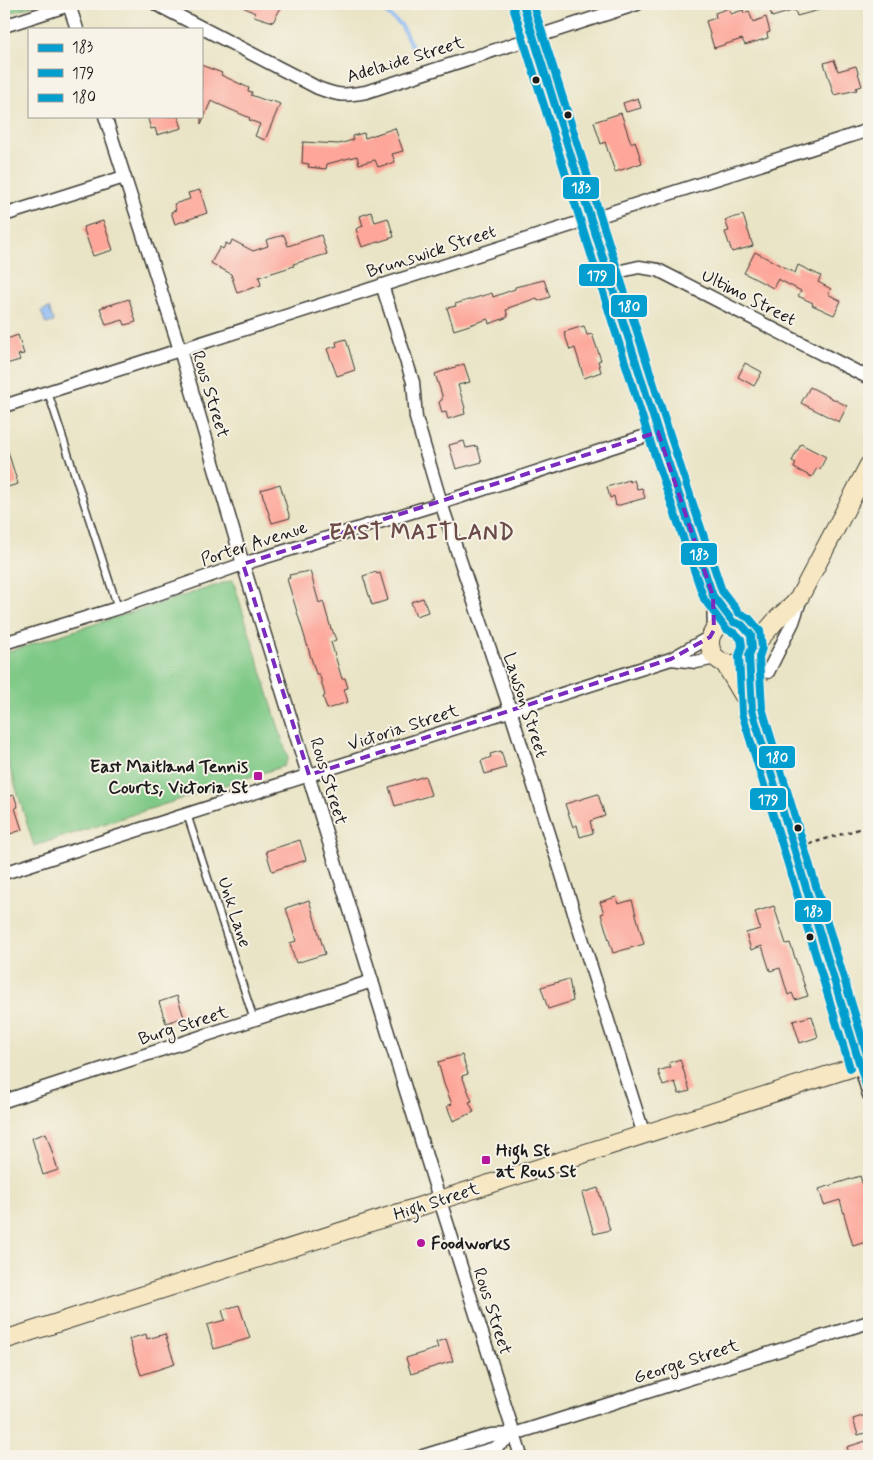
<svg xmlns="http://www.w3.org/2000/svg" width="873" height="1460" viewBox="0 0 873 1460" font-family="Mynerve,sans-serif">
<rect width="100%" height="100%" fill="#f7f3e8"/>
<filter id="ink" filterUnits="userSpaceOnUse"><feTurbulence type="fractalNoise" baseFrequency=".02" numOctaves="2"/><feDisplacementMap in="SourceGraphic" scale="10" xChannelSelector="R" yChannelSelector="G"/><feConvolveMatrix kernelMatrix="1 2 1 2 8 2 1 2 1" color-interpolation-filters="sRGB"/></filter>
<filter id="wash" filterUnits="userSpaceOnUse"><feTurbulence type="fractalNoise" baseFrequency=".0096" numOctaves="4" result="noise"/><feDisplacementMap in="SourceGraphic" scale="20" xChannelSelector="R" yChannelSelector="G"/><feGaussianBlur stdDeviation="1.12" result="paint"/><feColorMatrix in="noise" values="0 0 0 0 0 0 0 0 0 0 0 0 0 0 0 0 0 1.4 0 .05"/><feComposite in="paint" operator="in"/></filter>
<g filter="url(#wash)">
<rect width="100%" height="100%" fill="#e9e4c5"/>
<g fill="#7fc986" stroke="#4e7251">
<path d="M4 4H38L4 15Z"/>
<path d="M233 580 288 758 284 766 34 846 4 749V653Z"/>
</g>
<path fill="#87b7f3" stroke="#526a88" d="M49 308 54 322 46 324 41 311Z"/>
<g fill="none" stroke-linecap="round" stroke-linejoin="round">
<path stroke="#87b7f3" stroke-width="4" d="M375 4 401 25 415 52"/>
</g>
<g id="blocks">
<g fill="#fda699">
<path d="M237 4H283L273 22 254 16 255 13Z"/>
<path d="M768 4H830V7L797 16 795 10 772 17Z"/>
<path d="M729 8 731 14 743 10 744 13 749 11 753 22 766 17 770 32 767 33 768 38 745 45 742 39 714 48 706 21 716 18 715 13Z"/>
<path d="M834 60 838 71 856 66 862 86 856 88 857 90 834 95 824 63Z"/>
<path d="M201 65 222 73 221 75 249 88 248 91 252 92 251 95 270 102V100L280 104 265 140 255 136 260 124 249 120 250 118 211 101 201 124Z"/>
<path d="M638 98 641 108 626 112 623 103Z"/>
<path d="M621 113 631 143 635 141 642 163 615 172 605 142 601 144 594 122Z"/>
<path d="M147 116H178L182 128 157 135 155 128 151 129Z"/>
<path d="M395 128 403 151 392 154 395 162 378 167 375 160 359 164 357 156 327 164 326 169 308 167 309 164 302 163 303 142 339 144 353 140 352 136 364 133 365 138Z"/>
<path d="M200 190 207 213 175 224 171 212 176 210 174 204 190 199 188 193Z"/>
<path d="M371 212 375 222 388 218 394 237 362 247 356 229 363 226 360 216Z"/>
<path d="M743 215 753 246 732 252 725 232 729 231 725 220Z"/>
<path d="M103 221 113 250 93 256 83 227Z"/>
<path d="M284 235 288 246 321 235 327 254 293 264 294 266 259 277 261 285 237 293 231 274 211 263 220 247 223 249 226 243 230 245 232 240 253 251 268 246 266 240Z"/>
<path d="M755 252 795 273 798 265 821 276 818 282 831 289 828 294 841 301 834 315 812 305 813 303 798 296 801 291 778 279 773 288 744 273Z"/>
<path d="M544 280 550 297 538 301 537 298 508 308 509 309 506 310 508 317 489 324 488 319 454 330 447 308 456 306 455 304 492 293 493 297 515 289V287Z"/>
<path d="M129 299 136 322 125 325 123 320 106 325 100 308Z"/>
<path d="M584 326 587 335 592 334 601 360 598 361 601 372 584 378 575 348 570 350 564 332Z"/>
<path d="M18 335 24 354 18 355 20 360 6 364 4 356V340Z"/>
<path d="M346 339 355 370 337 376 327 349 337 346 336 342Z"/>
<path d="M745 363 762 372 754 386 738 377Z"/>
<path d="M464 364 470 382 458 385 465 408 464 409 465 414 448 419 446 412 442 413 439 402 442 400V395L435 374Z"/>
<path d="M810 387 847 406 839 422 801 403Z"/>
<path d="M464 441 466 448 477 446 482 462 456 469 449 445Z"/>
<path d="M801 444 826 457 820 469 817 468 812 477 794 468 796 463 792 461Z"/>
<path d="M6 445 18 484 4 488V446Z"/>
<path d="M629 480 630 482 634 480 637 489 642 488 645 498 616 506 614 496 610 498 607 487Z"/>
<path d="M280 484 290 518 272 523 261 490Z"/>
<path d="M310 571 319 603 323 601 331 629H332L336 640 331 642 342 679 345 678 348 688 344 689 348 702 327 709 323 697 325 696 320 676 319 674H316L287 579 290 578 289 575Z"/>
<path d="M376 572 377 574 380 573 388 600 372 605 363 576Z"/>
<path d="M423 598 428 612 416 616 411 602Z"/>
<path d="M501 751 506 768 485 774 481 761 491 757 490 754Z"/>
<path d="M425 776 431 795 395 806 389 787Z"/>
<path d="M598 794 605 816 590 821 593 833 580 837 577 825 573 827 565 804Z"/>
<path d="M14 795 18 807 15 808 22 830 4 836V798Z"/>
<path d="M300 840 306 860 272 871 266 851Z"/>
<path d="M616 897 618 904 632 900 644 944 613 953 601 914 604 913 600 902Z"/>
<path d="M309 900 325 954 296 963 290 943 296 941 286 908Z"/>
<path d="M774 906 786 944 790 943 808 996 795 1000 792 993 788 995 780 968 770 971 762 946 751 950 746 933 760 929 755 912Z"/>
<path d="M569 979 573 1001 548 1009 541 987Z"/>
<path d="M177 996 184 1017 166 1023 159 1002Z"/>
<path d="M812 1016 818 1037 800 1043 793 1021Z"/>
<path d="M462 1055 468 1074 462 1076 472 1101 469 1102 474 1112 453 1121 447 1106 452 1104 444 1084 438 1062Z"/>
<path d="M680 1059 690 1091 679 1094 675 1082 663 1086 658 1071 671 1067 669 1063Z"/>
<path d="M46 1133 58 1170 43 1175 32 1138Z"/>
<path d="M860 1176 869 1205V1241L853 1246 840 1200 824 1205 819 1189Z"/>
<path d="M598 1188 610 1230 594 1234 582 1193Z"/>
<path d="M239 1305 250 1338 214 1349 207 1325 225 1320 222 1310Z"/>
<path d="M146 1334 147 1339 165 1334 175 1364 141 1375 129 1339Z"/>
<path d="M446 1339 453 1361 411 1374 406 1358 438 1348 436 1342Z"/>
<path d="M869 1414V1432L858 1435 853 1419Z"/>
<path d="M869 1440V1456H850L847 1447Z"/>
</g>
</g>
</g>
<g filter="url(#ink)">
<use href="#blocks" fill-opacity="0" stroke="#3b3a35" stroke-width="1"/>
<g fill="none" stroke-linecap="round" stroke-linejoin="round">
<defs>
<g id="service">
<path d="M48 392 118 608"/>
<path d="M187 814 254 1020"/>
</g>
<g id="minor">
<path d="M156 4 318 88C339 96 344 96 366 92L637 4"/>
<path d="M523 4 658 432 713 596 714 630"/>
<path d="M69 5 77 29"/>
<path d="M4 26 72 4"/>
<path d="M105 116 180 350 243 564 435 1185 521 1456"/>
<path d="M4 215 124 177"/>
<path d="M608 274 639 267 658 270 869 378"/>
<path d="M382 285 413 382 416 418 441 503 506 697 644 1135"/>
<path d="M4 406 869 130"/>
<path d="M713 596 733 622"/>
<path d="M4 643 118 608 243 564 441 503 658 432"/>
<path d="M671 659 696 662 716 658"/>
<path d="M768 672 793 622 801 598"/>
<path d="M4 873 671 659 710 637"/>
<path d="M869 1062 860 1065 869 1095"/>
<path d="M4 1101 372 981"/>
<path d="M423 1456 491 1435 514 1434 869 1322"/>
<path d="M468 1456 495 1448 514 1434"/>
</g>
<g id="secondary">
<circle cx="731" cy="643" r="21"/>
<path d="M752 648 778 618 793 605 799 598 869 465"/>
<path d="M749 655 752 705"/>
<path d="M4 1340 860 1065 752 710 725 664"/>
</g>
</defs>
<use href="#service" stroke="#3b3a35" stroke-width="9"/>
<use href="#minor" stroke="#3b3a35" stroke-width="15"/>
<use href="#secondary" stroke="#3b3a35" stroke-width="20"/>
<path stroke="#3b3a35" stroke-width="2.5" stroke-dasharray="4 4" stroke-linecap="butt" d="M809 844 869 826"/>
<use href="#service" stroke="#fff" stroke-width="6"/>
<use href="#minor" stroke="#fff" stroke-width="12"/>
<use href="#secondary" stroke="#f7e8c3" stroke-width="18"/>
<defs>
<path id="bus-1" d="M523 4 658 432 713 596 733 622 742 625 751 635 752 648 749 655 752 710 869 1095"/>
<path id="bus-2" d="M513 7 648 435 704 599 726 629 736 634 741 639 742 646 739 656 742 713 850 1068"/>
<path id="bus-3" d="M533 4 668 429 722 591 739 613 749 618 760 631 762 648 759 657 762 708 869 1061"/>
</defs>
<use href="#bus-1" stroke="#f7f3e8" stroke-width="11"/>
<use href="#bus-2" stroke="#f7f3e8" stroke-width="11"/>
<use href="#bus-3" stroke="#f7f3e8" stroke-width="11"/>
<use href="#bus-1" stroke="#049ecf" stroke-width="8"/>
<use href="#bus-2" stroke="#049ecf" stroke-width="8"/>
<use href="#bus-3" stroke="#049ecf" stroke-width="8"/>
</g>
</g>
<path fill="none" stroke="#7b2cbf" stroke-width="4" stroke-dasharray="10 6" stroke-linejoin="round" d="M658 432 713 596 714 630 710 637 671 659 309 775 243 564Z"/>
<g fill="#1c1c1c" stroke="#f7f3e8" stroke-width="2">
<circle cx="536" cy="80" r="4.5"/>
<circle cx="568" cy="115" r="4.5"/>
<circle cx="798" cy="828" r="4.5"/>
<circle cx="810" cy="937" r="4.5"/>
</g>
<g fill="#b5179e" stroke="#f7f3e8" stroke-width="2">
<rect x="253" y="771" width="10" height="10" rx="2.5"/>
<rect x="481" y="1155" width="10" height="10" rx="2.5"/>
<circle cx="421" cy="1243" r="5"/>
</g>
<g text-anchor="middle" stroke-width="4" stroke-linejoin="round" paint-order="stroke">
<g font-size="18" fill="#1c1c1c" stroke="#f7f3e8">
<text transform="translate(405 59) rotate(-17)" y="6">Adelaide Street</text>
<text transform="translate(431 251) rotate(-18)" y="6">Brunswick Street</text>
<text transform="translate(749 297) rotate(27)" y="6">Ultimo Street</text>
<text transform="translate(211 394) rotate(73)" y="6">Rous Street</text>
<text transform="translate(254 543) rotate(-18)" y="6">Porter Avenue</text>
<text transform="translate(526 705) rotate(72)" y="6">Lawson Street</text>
<text transform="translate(403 727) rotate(-18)" y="6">Victoria Street</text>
<text transform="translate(329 781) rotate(73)" y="6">Rous Street</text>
<text transform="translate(235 912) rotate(72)" y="6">Unk Lane</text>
<text transform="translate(183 1025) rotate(-18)" y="6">Burg Street</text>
<text transform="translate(436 1201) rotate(-18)" y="6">High Street</text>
<text transform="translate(493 1311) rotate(72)" y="6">Rous Street</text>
<text transform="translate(686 1361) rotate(-18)" y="6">George Street</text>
</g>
<g font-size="18" font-weight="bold" fill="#1c1c1c" stroke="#f7f3e8" text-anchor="start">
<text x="248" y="772" text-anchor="end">East Maitland Tennis<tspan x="248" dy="21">Courts, Victoria St</tspan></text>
<text x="496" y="1156">High St<tspan x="496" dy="21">at Rous St</tspan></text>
<text x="431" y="1249">Foodworks</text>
</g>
<g font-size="22" font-weight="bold" letter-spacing="1" fill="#6b4c48" stroke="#f7f3e8">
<text x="422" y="539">EAST MAITLAND</text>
</g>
</g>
<g stroke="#f7f3e8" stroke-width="2">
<rect x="562" y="176" width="38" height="24" rx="5" fill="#049ecf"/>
<rect x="578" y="263" width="38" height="24" rx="5" fill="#049ecf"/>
<rect x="610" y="294" width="38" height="24" rx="5" fill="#049ecf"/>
<rect x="680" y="542" width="38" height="24" rx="5" fill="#049ecf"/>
<rect x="758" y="745" width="38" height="24" rx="5" fill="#049ecf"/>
<rect x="749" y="787" width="38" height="24" rx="5" fill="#049ecf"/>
<rect x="794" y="899" width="38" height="24" rx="5" fill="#049ecf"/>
</g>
<g font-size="14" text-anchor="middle" font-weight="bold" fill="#fff">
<text x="581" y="192">183</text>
<text x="597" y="280">179</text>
<text x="629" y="311">180</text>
<text x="699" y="559">183</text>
<text x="777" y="762">180</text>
<text x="768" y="804">179</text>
<text x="813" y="916">183</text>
</g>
<rect width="873" height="1460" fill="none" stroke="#f7f3e8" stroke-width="20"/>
<rect x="28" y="28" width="175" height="90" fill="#f7f3e8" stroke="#9f9d96"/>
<rect x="38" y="44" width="25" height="8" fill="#049ecf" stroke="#9f9d96"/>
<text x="72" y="52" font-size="15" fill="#1c1c1c">183</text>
<rect x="38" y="69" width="25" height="8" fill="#049ecf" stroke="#9f9d96"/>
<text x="72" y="78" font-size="15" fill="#1c1c1c">179</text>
<rect x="38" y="94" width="25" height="8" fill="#049ecf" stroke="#9f9d96"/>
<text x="72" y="102" font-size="15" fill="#1c1c1c">180</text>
</svg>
